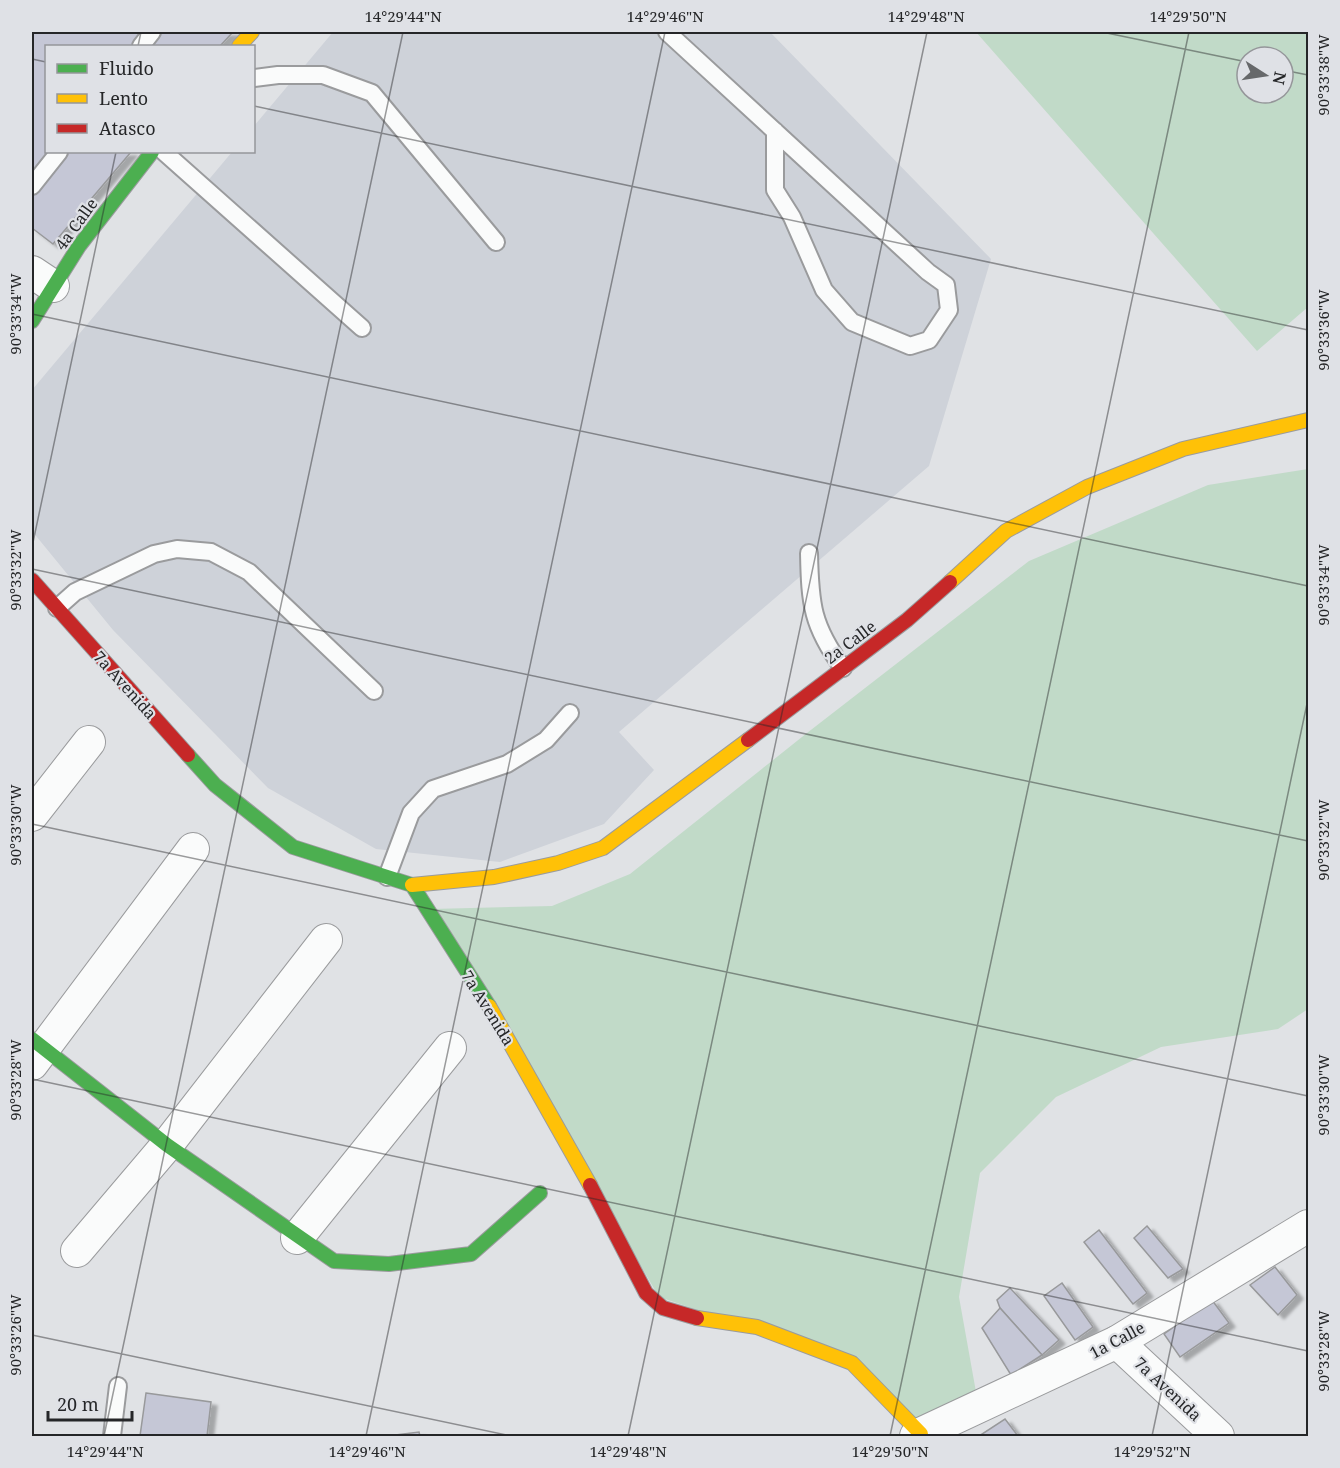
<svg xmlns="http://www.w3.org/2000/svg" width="1340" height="1468" viewBox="0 0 1340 1468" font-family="'Noto Serif',serif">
<defs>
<filter id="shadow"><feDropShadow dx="6" dy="4" stdDeviation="1.5" flood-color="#0004"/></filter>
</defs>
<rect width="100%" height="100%" fill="#e0e2e5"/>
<path fill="#ced2d9" d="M333 32H770L991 259 929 466 619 732 654 770 604 824 500 862 376 849 268 788 113 630 32 531V390L232 152H254V126Z"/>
<g fill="#c1dac8" fill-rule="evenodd">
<path d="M976 32H1308V307L1257 351ZM1247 57H1283V93H1247Z"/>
<path d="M1308 469V1009L1278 1029 1161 1047 1056 1097 980 1173 959 1297 976 1392 913 1420 855 1363 659 1297 432 909 552 906 630 874 807 733 1029 561 1208 485Z"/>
</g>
<g fill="#c5c7d6" stroke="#98999b" stroke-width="1.5" filter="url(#shadow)">
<path d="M32 32H233L220 46H46V152H131L53 244 32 228Z"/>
<path d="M1147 1226 1183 1269 1168 1278 1134 1238Z"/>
<path d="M1099 1230 1147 1293 1133 1304 1084 1242Z"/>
<path d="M1275 1267 1297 1295 1278 1315 1250 1285Z"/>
<path d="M1062 1283 1093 1327 1075 1340 1044 1296Z"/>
<path d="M1010 1288 1059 1340 1042 1355 1000 1308 997 1300Z"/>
<path d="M1212 1300 1229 1323 1180 1357 1164 1334Z"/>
<path d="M1000 1308 1042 1355 1011 1375 982 1328Z"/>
<path d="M146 1393 211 1402 207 1436H140Z"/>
<path d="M1005 1419 1018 1436H979Z"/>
<path d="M419 1432 420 1436H396V1435Z"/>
</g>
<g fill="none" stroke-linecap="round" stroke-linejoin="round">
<defs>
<g id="lane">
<path d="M667 32 928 272 946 285 949 310 929 340 910 346 852 322 824 290 792 217 775 190V131"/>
<path d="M141 46 152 32"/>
<path d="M254 78 278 75H323L372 93 496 242"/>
<path d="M164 152 362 328"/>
<path d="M32 186 59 152"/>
<path d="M809 553C810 604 812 626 843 668"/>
<path d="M57 608 75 592 154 554 177 549 211 552 249 572 374 691"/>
<path d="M387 877 411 813 433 789 507 764 546 740 570 713"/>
<path d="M112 1436 118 1386"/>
</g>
<g id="street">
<path d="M32 272 53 286"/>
<path d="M32 815 89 742"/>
<path d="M32 1064 193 849"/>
<path d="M297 1238 450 1048"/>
<path d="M77 1251 167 1145 326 940"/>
<path d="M1117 1342 1218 1436"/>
<path d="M916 1436 1117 1342 1308 1226"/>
</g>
<g id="fast">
<path d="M32 321 79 246 152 152"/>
<path d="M188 755 215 785 293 847 412 885 489 1006"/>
<path d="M32 1039 167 1145 334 1261 389 1264 471 1254 540 1193"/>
</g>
<g id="slow">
<path d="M239 46 252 32"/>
<path d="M950 582 1006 531 1087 487 1183 449 1308 420"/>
<path d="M412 885 494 877 558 863 603 848 748 740"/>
<path d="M489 1006 590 1185"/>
<path d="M697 1318 757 1327 852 1363 921 1434"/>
</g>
<g id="jam">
<path d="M32 580 188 755"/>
<path d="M748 740 907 620 950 582"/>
<path d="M590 1185 646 1293 663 1308 697 1318"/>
</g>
</defs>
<use href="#lane" stroke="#9a9b9d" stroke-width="20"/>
<use href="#street" stroke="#9a9b9d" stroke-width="34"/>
<use href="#fast" stroke="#9a9b9d" stroke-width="16"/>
<use href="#slow" stroke="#9a9b9d" stroke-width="16"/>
<use href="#jam" stroke="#9a9b9d" stroke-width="16"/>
<use href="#lane" stroke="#fafbfb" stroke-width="16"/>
<use href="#street" stroke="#fafbfb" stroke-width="32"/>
<use href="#fast" stroke="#4caf50" stroke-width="14"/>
<use href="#slow" stroke="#ffc107" stroke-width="14"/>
<use href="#jam" stroke="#c62828" stroke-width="14"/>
</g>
<path fill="none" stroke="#252628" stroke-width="1.5" stroke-opacity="0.45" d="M1102 32 1247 62M138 46 141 32M32 59 46 62M1283 70 1308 75M254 106 1308 330M32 314 1308 586M32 547 116 152M32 569 1308 841M32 824 1308 1096M32 1079 1308 1351M32 1335 511 1436M104 1436 403 32M366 1436 665 32M628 1436 927 32M890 1436 1189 32M1152 1436 1308 699"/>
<g text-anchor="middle" stroke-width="4.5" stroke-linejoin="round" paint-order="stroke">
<g font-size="16" fill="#252628" stroke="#dfe1e6">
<text transform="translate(76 224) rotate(-54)" y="6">4a Calle</text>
<text transform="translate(850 642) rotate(-37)" y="6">2a Calle</text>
<text transform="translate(125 685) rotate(48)" y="6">7a Avenida</text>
<text transform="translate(488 1008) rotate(58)" y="6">7a Avenida</text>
<text transform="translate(1117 1340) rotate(-28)" y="6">1a Calle</text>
<text transform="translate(1168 1389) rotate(43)" y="6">7a Avenida</text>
</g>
</g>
<rect width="1340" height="1468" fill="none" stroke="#dfe1e6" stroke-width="66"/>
<rect x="45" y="45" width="210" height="108" fill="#dfe1e6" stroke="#95969a" stroke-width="1.5"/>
<rect x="57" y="64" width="30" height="9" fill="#4caf50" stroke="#95969a" stroke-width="1.5"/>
<text x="99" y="75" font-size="18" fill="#252628">Fluido</text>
<rect x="57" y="94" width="30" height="9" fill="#ffc107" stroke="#95969a" stroke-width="1.5"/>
<text x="99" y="105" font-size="18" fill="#252628">Lento</text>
<rect x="57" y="124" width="30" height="9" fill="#c62828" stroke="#95969a" stroke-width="1.5"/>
<text x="99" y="135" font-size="18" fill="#252628">Atasco</text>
<g transform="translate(1265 75) rotate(102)"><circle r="28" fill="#dfe1e6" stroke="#95969a" stroke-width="1.5"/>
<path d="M0-4.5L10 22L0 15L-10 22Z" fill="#66686a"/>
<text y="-9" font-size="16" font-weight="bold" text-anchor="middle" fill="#252628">N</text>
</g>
<path d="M48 1411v9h84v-9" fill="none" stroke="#252628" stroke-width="3"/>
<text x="57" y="1411" font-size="18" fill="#252628" stroke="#dfe1e6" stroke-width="4.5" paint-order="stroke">20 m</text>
<rect x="33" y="33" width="1274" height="1402" fill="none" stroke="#252628" stroke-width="2"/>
<g font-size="15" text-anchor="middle" fill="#252628">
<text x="403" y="22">14°29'44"N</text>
<text x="665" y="22">14°29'46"N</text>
<text x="926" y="22">14°29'48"N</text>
<text x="1188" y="22">14°29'50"N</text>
<text transform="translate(1324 75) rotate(-90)" y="5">90°33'38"W</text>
<text transform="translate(16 314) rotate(-90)" y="5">90°33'34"W</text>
<text transform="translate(1324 330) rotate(-90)" y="5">90°33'36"W</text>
<text transform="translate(16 570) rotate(-90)" y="5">90°33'32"W</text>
<text transform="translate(1324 585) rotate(-90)" y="5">90°33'34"W</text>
<text transform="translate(16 825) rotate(-90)" y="5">90°33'30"W</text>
<text transform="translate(1324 840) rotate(-90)" y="5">90°33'32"W</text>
<text transform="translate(16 1080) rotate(-90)" y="5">90°33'28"W</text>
<text transform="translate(1324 1095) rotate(-90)" y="5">90°33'30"W</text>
<text transform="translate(16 1335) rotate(-90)" y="5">90°33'26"W</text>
<text transform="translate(1324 1351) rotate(-90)" y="5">90°33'28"W</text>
<text x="105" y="1457">14°29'44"N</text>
<text x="367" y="1457">14°29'46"N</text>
<text x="628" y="1457">14°29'48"N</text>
<text x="890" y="1457">14°29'50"N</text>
<text x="1152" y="1457">14°29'52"N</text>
</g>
</svg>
